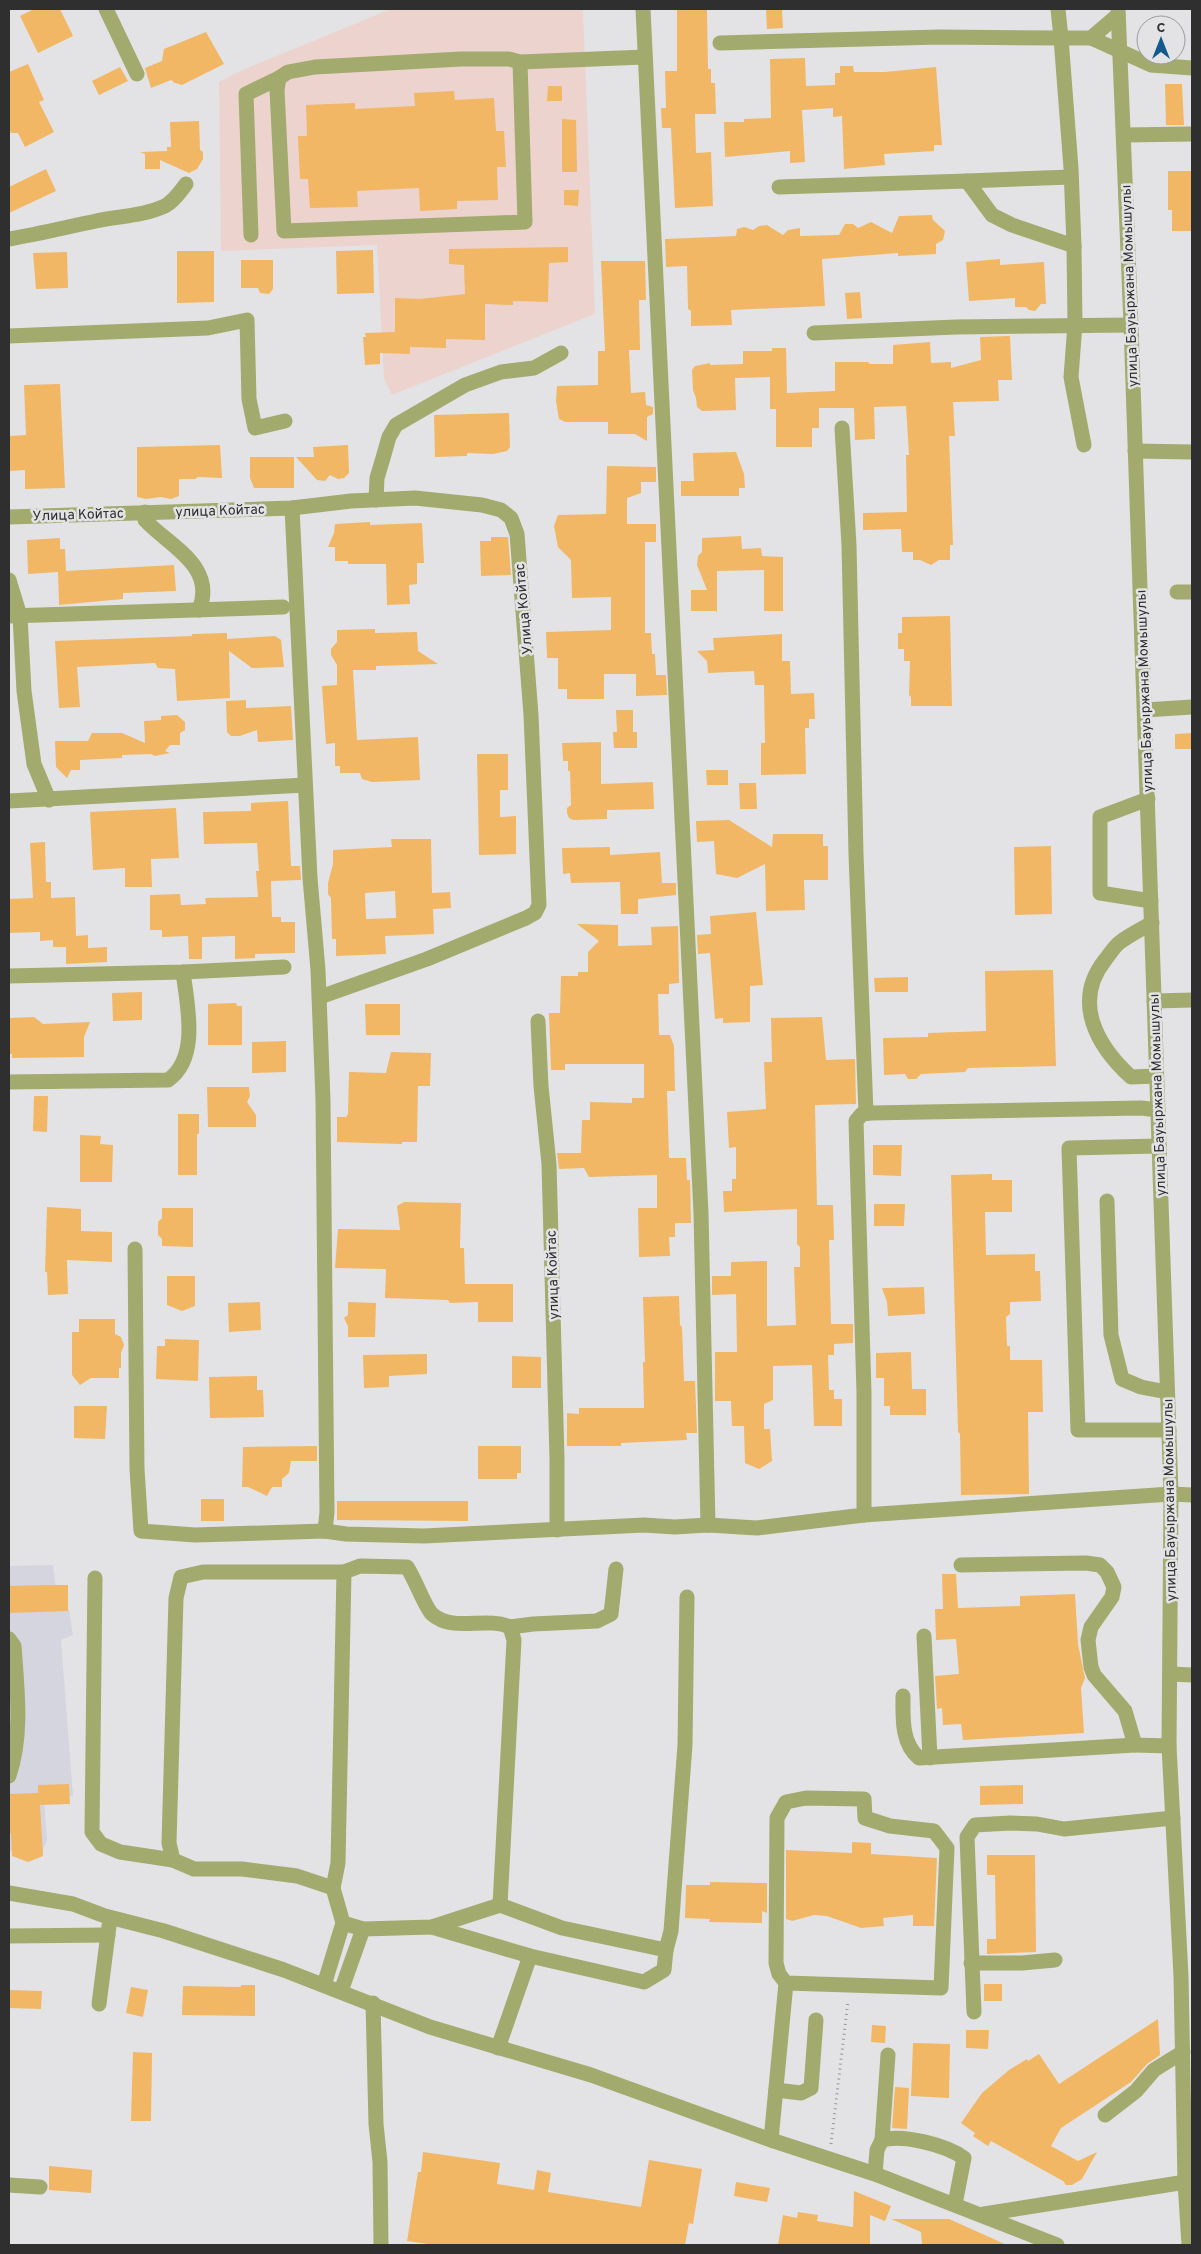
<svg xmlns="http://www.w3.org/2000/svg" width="1201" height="2254" viewBox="0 0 1201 2254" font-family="Overpass,sans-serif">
<rect width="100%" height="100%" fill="#e3e3e6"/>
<path fill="#d4d5df" d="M53 1565 58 1608 69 1610 73 1635 61 1640 73 1796 44 1799 47 1840 43 1850 9 1851V1566Z"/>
<path fill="#edd3cd" d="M391 9H583L595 314 392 395 384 379 377 245 221 251 219 82 240 71Z"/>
<g fill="#f1b764" fill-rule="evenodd">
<path d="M34 9H60L73 36 38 53 20 16Z"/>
<path d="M677 9H707L708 69H711V83H715L716 114H695L696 153 711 152 713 206 675 208 671 128H662L661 108H666L665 71H677Z"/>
<path d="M766 9H782L783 28 767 29Z"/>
<path d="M206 32 224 64 182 85 175 83 171 80 151 88 145 68 162 61 164 49Z"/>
<path d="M805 58 806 86 835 85V73H840V66H853L854 72H885L936 67 942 145H934V151L884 154 885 165 844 169 842 116 833 117V108L802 110 805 162 790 163V151L725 157 724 122H744V119L771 118 770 59Z"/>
<path d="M28 64 44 100 39 102 54 132 25 147 18 133H11L9 128V72Z"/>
<path d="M120 67 128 81 99 95 92 81Z"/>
<path d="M1165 84H1182L1184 125H1166Z"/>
<path d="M548 86H562V101H547Z"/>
<path d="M454 91 455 100 494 98 496 131H504L506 167H497L498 200 457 201V209L420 211 419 188 357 191 358 207 310 208 308 179H300L298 136H307L306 105 355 103V109L415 106 414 93Z"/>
<path d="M562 119 576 120 577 172H562Z"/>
<path d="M199 121 200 150 203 152V159L197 169 189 173 160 160V169H145V154L140 152 167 151V147H171L170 122Z"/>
<path d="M46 169 56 191 9 213V187Z"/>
<path d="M1168 171H1192V231H1172V210H1168Z"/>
<path d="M564 190H579L578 206 564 205Z"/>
<path d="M932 215 933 220 945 231 943 240 936 244V254L898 256V253L822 259 825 306 731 310 732 325 691 326V311L688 309 687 266 666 267 665 239 736 236 737 229 744 227 753 230 759 226 767 225 783 235 788 230 800 228V236L839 235 845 224H853L858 228 871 222 892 233 899 216Z"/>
<path d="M568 247V262L549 263 548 302 513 301V305L485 304V340L446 339V348L410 347V354L380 353V364L365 365 363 337H366L365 333 395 332V298L420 299 465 294 464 265 449 264V249Z"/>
<path d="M373 250 374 293 337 294 336 251Z"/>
<path d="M177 251H214V302L177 303Z"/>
<path d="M67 252 68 288 36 289 33 253Z"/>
<path d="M1000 259V265L1044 262 1046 304H1041L1035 311 1029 310 1026 307H1015V298L969 301 966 262Z"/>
<path d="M241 260H273V289L269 294 260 293 258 288H241Z"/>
<path d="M601 261H645L646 300H639L640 350H629L631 393 645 392 646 405 653 407V414L647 417V441L635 434H608V422H565L559 419 556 401 557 386 598 385V351H605Z"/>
<path d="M860 292 862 318 847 319 845 293Z"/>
<path d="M1010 336 1012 380H998L999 401 953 402 955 436H949L953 545H950V560H939L931 565 920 560H913V552H902L901 529 863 530V513L907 512 906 455H909L906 406 874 407 875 439 855 440 854 408H819V428H812V447H776V409H770V377L735 378 736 410 702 411 697 407 696 398 693 390 692 370 695 366 710 363V365L743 364V351H772V348H786L787 393 835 391V362H868L870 364H893V345L930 342 931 363 951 362V368L981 360 980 337Z"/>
<path d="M60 384 65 488 25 489V470L9 471V436L26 435 24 385Z"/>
<path d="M509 413 510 447 507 451 493 454 467 453V456L435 457 434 415Z"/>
<path d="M220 445 222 478 198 477 195 479H179V496L171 499 161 497 146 499 137 497V447Z"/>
<path d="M348 445 349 473 344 478 338 479 330 475 325 481 317 480 296 457H314L313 447Z"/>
<path d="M736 452 744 474 745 488H739V496H681V481H694L693 453Z"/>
<path d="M250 457H294V488H254L250 478Z"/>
<path d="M607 466 656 467V482H641V493L627 498V524H656V542H645V633H651L652 654H655L656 675H666L667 695 636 696V674H604V699H567V689H558V658H547L546 632 611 630V597L572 598 571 560 558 547 554 526 558 515 606 514Z"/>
<path d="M370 522V525L422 523 424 563H417V584L409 585 410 604 387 605 386 564H348V561H335V547H328L334 533 335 524Z"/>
<path d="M741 536 742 549 761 548 762 556 783 557V611H764V570L717 571V613L716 611H691V590H707L697 565 698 556 702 552V538Z"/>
<path d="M491 537H508L511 575 481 576 480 541H491Z"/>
<path d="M60 538V549H65L66 571 174 565 176 591 123 593V599L59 605 58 572 28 574 27 540Z"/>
<path d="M950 616 952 706H911V697L909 695 910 661H904V649H898V633H902V617Z"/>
<path d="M375 629V633L417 632 418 651 438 664 376 666V670H353L357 740 418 737 420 780 372 782 362 779 360 773H340V766H335V743L326 744 322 686 337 685V665L331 655V649L337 642V630Z"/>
<path d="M227 633V639L275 636 281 640 284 667 252 668 229 651 230 698 177 701 175 669 158 668 155 663 77 667 80 707 59 708 55 641 192 636V634Z"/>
<path d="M782 634V661H790L791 694 814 693 815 719H809V728H805L806 774 761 775V743H765L764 685H755L754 671 708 673 707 661 697 651 714 650 713 638Z"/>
<path d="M246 700V708L291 706 293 740 258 742 257 730 240 736H231L227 732 226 701Z"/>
<path d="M616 710H633V732H637V748H614L613 732H617Z"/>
<path d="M177 715 185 722V730L180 733V745H170L165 751 170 753 155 756 151 754 122 755V758L80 760V770H71L67 778 56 767 55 741H88L92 733H122L145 743 144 721 161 720V716Z"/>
<path d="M1192 733V749H1175V734Z"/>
<path d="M601 742V784L653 782 654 809 607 810V819L573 820 569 818 567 813V808L571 805 570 771H568V761H563L562 743Z"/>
<path d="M477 754H508V790H500V817L516 816V854L479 855Z"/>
<path d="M706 770H728V785H707Z"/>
<path d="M739 783H756L757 809H740Z"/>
<path d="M288 801 291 866H300L301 880 271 881 272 917H281V922H295V953L255 954V958L235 959V936L202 937V959H189L188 936 162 937V930H150V895L180 894 181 905 206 904 205 898 258 897 256 871H259L257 843 204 844 203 812 251 811V803Z"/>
<path d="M176 808 179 858 151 859 152 887H125V868L93 870 90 812Z"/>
<path d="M729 820 772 847 773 834H823V846H828V880H804L805 910 766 911 765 864 737 878 716 874 714 841 697 842 696 821Z"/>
<path d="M391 839H431L432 893 450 892 451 908 433 909 434 934 385 936 386 954 336 956V939H332L331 898 328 894V883L333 864V850L392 847ZM395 891 396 918 366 919 365 893Z"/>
<path d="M45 842 46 882H51V898L75 897 76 936 88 935V948L107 947V962L66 964V947H53V940L40 941V932L9 933V899L33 898 30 843Z"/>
<path d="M1051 846 1052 914 1015 915 1014 847Z"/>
<path d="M610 847V855L660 852 662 883H676V895L638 899V914H621L620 882 571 883 570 873 563 874 562 848Z"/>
<path d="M756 912 763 985 750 986V1022L723 1023V1018L715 1019 710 953 698 954 697 935 711 934 710 916Z"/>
<path d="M577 924 618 925V946L652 945 651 927 678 926 679 983 669 984V994H658L659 1035H670L674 1046 675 1091H667L669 1158H686L687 1180H690L691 1223H675V1237H669L670 1256 639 1257 638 1208H657V1175L589 1177 584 1168 559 1169 557 1153H581L582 1120H590V1102L632 1103V1098H644V1064H565V1070H551L549 1013H560L561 976H578V972H588V952L599 941Z"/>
<path d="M1053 970 1056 1066 968 1068 965 1072 921 1074 916 1079H908L905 1074 884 1075 883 1038 928 1037V1033L986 1031 985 971Z"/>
<path d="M908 977V992H875L874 978Z"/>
<path d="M142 992V1020L113 1021 112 993Z"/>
<path d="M236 1003 237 1006H242V1045H208V1004Z"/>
<path d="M365 1004H400V1035H366Z"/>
<path d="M34 1017 43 1024 90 1022 84 1037V1057L12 1058V1054H9V1018Z"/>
<path d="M822 1017 826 1060 855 1059 856 1104 815 1105 817 1205H833L834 1240H829L831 1324H853V1343L834 1344V1355H828L829 1390H834V1399H842V1426H814L812 1365 773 1366V1400L764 1404V1429H770L772 1461 759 1469 745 1463 744 1426H732L731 1401H715V1352H737L736 1294 712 1295V1276H731V1262L767 1261V1326L796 1325 794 1267H800V1247L797 1244V1209L724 1212 723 1191H732V1179H736V1147L729 1148 727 1112 766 1109 764 1062H772L771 1018Z"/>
<path d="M286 1041V1072L252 1073V1042Z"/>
<path d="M391 1052 431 1053 430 1086H418L417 1142H402V1144L337 1142V1117H346L348 1114 349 1072 386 1073Z"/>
<path d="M207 1087H249L250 1096 247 1102 256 1115V1127H208Z"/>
<path d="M34 1096H48L47 1132 33 1131Z"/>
<path d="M178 1114H199V1134H197V1175H178Z"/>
<path d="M80 1135 101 1136 100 1144 113 1145 112 1182H80Z"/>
<path d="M873 1145H902L901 1176 873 1175Z"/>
<path d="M992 1174V1180H1012V1212H985L986 1255 1035 1254V1271H1040L1041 1301 1010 1302V1314L1006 1317 1007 1346H1010V1360H1042L1043 1412H1028L1029 1494 961 1495 960 1434 958 1432 951 1175Z"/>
<path d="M404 1202 461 1203 460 1248H464L465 1284H513V1322H478V1302L450 1303 448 1300 385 1298 386 1269 335 1268 338 1229 400 1230 397 1206Z"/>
<path d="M874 1204H905L904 1226H874Z"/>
<path d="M47 1207 81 1209V1231L112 1232V1262L67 1260 68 1294 48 1295 47 1272H45Z"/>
<path d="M162 1208H193V1247L162 1246V1239L158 1235V1222L162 1218Z"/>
<path d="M167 1276H195V1306L182 1311 167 1305Z"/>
<path d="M924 1287 925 1314 888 1316 887 1302 882 1288Z"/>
<path d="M679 1296 680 1325 682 1327 684 1381H695L697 1433H686L687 1440 621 1443V1446H567V1413L579 1414V1408H644L643 1362H645L643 1297Z"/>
<path d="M260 1302 261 1330 229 1332 228 1303Z"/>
<path d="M348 1302 376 1303 375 1337H348V1326L344 1318 348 1315Z"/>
<path d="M79 1319H115V1334L121 1337 124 1345 121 1353V1368H119V1378H91L80 1385 72 1375V1332H79Z"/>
<path d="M165 1339 199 1340 198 1381 156 1379 157 1346H165Z"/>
<path d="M911 1352 912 1389H926V1415H890V1406H884V1378H876V1353Z"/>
<path d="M427 1354V1374L389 1376V1387L364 1388 363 1355Z"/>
<path d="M512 1356 541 1357V1388H512Z"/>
<path d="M257 1376V1390H263L264 1417 210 1418 209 1377Z"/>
<path d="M74 1406H107L105 1439 74 1438Z"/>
<path d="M317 1446V1461H291L289 1473 282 1479V1487H272L267 1496 248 1487H242L243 1447Z"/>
<path d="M478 1446H521V1473H517V1479H478Z"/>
<rect x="201" y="1499" width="23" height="22"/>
<path d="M337 1501H468V1521L337 1520Z"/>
<path d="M942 1574H956L958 1608 1020 1606V1596L1075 1594 1078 1644 1085 1678 1081 1688 1084 1733 963 1740 961 1724 943 1725 942 1708 937 1709 935 1676 959 1674 956 1639 936 1640 935 1609H943Z"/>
<path d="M47 1585H68V1611L9 1613V1586Z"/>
<path d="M69 1784 70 1804 40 1805 43 1856 28 1862 12 1856 11 1833H9V1794L38 1793V1785Z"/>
<path d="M1023 1785V1804L980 1805V1786Z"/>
<path d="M852 1842 871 1843V1854L937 1858 934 1926H913V1915L883 1918 884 1926 861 1928 827 1916 814 1915 792 1921 786 1919V1850L852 1853Z"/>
<path d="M987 1855H1035L1036 1952 987 1954V1939H996L995 1875H987Z"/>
<path d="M710 1882 767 1883V1913L762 1911V1923L709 1922 710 1919 685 1918 686 1885H710Z"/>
<rect x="984" y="1984" width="18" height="17"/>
<path d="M241 1985H255V2016L182 2015 183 1986 241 1987Z"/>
<path d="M131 1987 148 1990 143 2017 126 2013Z"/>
<path d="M9 1990 42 1991 41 2009 9 2008Z"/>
<path d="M1158 2019 1160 2055 1147 2064 1131 2082 1061 2128 1051 2146 1078 2161 1097 2152 1082 2179 1072 2185H1066L1063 2181 991 2141 988 2146 973 2136 975 2133 961 2123 982 2093 1009 2070 1027 2059 1028 2061 1039 2054 1059 2084Z"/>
<path d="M872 2025 886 2026 885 2043 871 2042Z"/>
<path d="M966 2030H989L988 2049 966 2048Z"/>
<path d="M913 2043 950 2044 949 2098 911 2096Z"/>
<path d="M133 2052 152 2053 151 2121H131Z"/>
<path d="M895 2087 909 2088 907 2129 892 2128Z"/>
<path d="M423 2152 500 2163 497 2184 534 2190 537 2170 551 2173 548 2192 641 2207 649 2160 702 2169 693 2224 689 2223 685 2245H435L407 2241 418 2172H421Z"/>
<path d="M49 2166 92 2170 91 2193 49 2190Z"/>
<path d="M736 2182 770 2188 767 2202 734 2196Z"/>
<path d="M854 2191 891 2206 885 2221 870 2215V2245H778L783 2215 797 2218 798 2212 818 2215 817 2221 853 2227Z"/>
<path d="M891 2219H949L1007 2245 922 2244 921 2232Z"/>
</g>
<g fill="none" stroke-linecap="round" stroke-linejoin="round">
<path stroke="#979799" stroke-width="3" stroke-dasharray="1 4" stroke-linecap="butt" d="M831 2144 848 2001"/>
<g stroke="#a3aa6e" stroke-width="15">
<path d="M106 9 137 74"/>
<path d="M643 9 701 1213 708 1525"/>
<path d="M1118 9 1131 325 1171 1494 1169 1746 1181 1976 1185 2182 1189 2245"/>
<path d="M1091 38 1118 15"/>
<path d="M720 43 939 37 1061 38 1058 9"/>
<path d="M520 62 525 222 284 231 277 90 279 78 288 72 315 67 461 59H509L520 62 645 57"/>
<path d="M1124 135 1192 134"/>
<path d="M967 181 1071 177"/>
<path d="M779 187 967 181 992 215 1012 225 1074 246"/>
<path d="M251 235 246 94 279 78"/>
<path d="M9 239C38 234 67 227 96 221 119 216 143 216 165 206 174 201 180 192 186 184"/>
<path d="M814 333 956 327 1131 325"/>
<path d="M9 336 208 328 247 320 249 399 255 428 285 421"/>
<path d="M842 428 849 545 856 854 866 1113"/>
<path d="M1084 445 1071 377 1075 324 1074 246 1071 168 1061 38H1091L1151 65 1192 68"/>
<path d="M1135 451 1192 452"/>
<path d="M376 500 377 478 383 458 389 437 396 425 465 385 501 372 534 368 561 353"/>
<path d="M292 508 310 878 318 970 323 1100 327 1512 325 1531"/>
<path d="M145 512V520C169 546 217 566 199 610"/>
<path d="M9 517 292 508 351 501 415 498 482 505 501 510 511 518 517 534 531 715 539 905 535 913 526 918 427 959 320 997"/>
<path d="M9 580 20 616 24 691 34 764 49 800"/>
<path d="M1177 592H1192"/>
<path d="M9 616 283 607"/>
<path d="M1145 710 1192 707"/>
<path d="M1148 799 1100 817V893L1151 901"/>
<path d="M9 801 305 785"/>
<path d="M1152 923C1142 929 1129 935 1119 943 1114 947 1109 955 1105 960 1072 1002 1097 1046 1131 1077L1156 1076"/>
<path d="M9 976 183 972 284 967"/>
<path d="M1154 1001 1192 1000"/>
<path d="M538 1021 541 1086 549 1164 557 1459V1530"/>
<path d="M9 1082 168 1080C200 1058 187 1004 183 972"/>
<path d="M1159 1146 1069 1148 1078 1430H1169"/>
<path d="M1107 1201 1111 1335 1122 1379 1141 1387 1167 1392"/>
<path d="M135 1249 137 1469 141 1531 195 1535 325 1531 346 1534 424 1536 644 1525 675 1527 708 1525 757 1528 864 1515V1393L856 1121 862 1114 871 1113 1141 1108 1158 1110"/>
<path d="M864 1515 1171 1494 1192 1495"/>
<path d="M961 1565 1086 1563 1100 1565 1107 1572 1114 1587 1112 1597 1091 1627 1088 1640 1091 1667 1094 1675 1125 1711 1135 1745 1169 1746"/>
<path d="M360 1566 407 1567C415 1579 425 1607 432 1614 453 1633 486 1616 510 1627L514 1640 500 1905 432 1927 363 1929 343 1923 333 1888 338 1863 344 1572Z"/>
<path d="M95 1578 92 1832 101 1844 120 1852 173 1860"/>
<path d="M510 1627 533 1624 597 1621 611 1614 616 1569"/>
<path d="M924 1636 930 1758"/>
<path d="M9 1639 14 1646C17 1689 23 1734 9 1776"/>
<path d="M1171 1674 1192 1675"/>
<path d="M903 1696C903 1717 901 1743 919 1758L1135 1745"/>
<path d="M333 1888 297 1876 242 1869H194L173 1860 169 1843 176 1598 181 1577 203 1572H344"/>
<path d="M9 1893 73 1904 105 1916 164 1931 284 1970 430 2027 591 2075 771 2140 875 2174 1057 2245"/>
<path d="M500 1905 562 1928 666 1950 671 1931 685 1745 687 1597"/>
<path d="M432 1927 530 1956 644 1982 664 1970 666 1950"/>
<path d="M9 1936 108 1935"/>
<path d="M971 1963H1022L1055 1960"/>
<path d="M324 1985 343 1923"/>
<path d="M341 1991 363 1929"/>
<path d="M373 2003 376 2124 380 2162 381 2245"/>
<path d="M99 2004 109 1926"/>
<path d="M974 2012 967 1837 975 1825 1010 1823 1037 1824 1064 1829 1173 1818"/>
<path d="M498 2048 530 1956"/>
<path d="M776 2090 801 2093 811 2088 816 2020"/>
<path d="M1105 2115 1136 2091 1154 2070 1183 2052"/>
<path d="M771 2140 786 1983 941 1988 947 1848 934 1831 890 1826 865 1818 864 1799 806 1798 786 1802 777 1818 776 1963 779 1974 786 1983"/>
<path d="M882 2140 888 2055"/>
<path d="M875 2174 877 2150 882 2140C903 2134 946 2145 964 2158L955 2204"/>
<path d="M9 2185 40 2187"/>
<path d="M984 2214 1192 2181"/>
</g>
</g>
<g text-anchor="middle" stroke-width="5" stroke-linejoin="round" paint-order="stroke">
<g font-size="14" fill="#2f2f30" stroke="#e3e3e6">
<text transform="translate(1129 286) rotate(-92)" y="5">улица Бауыржана Момышулы</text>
<text transform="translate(220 510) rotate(-2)" y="5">улица Койтас</text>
<text transform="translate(78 514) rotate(-2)" y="5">Улица Койтас</text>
<text transform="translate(523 609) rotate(-95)" y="5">Улица Койтас</text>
<text transform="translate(1144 691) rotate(-92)" y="5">улица Бауыржана Момышулы</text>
<text transform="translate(1157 1095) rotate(-92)" y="5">улица Бауыржана Момышулы</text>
<text transform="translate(552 1275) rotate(-92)" y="5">улица Койтас</text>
<text transform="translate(1169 1500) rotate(-91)" y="5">улица Бауыржана Момышулы</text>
</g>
</g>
<rect width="1201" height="2254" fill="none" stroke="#2f2f30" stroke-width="20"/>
<g transform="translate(1161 40)"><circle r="24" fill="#e3e3e6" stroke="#9b9b9d"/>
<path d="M0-4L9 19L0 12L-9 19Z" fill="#125a8e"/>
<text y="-8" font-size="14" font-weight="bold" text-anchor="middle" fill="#2f2f30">С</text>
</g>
</svg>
